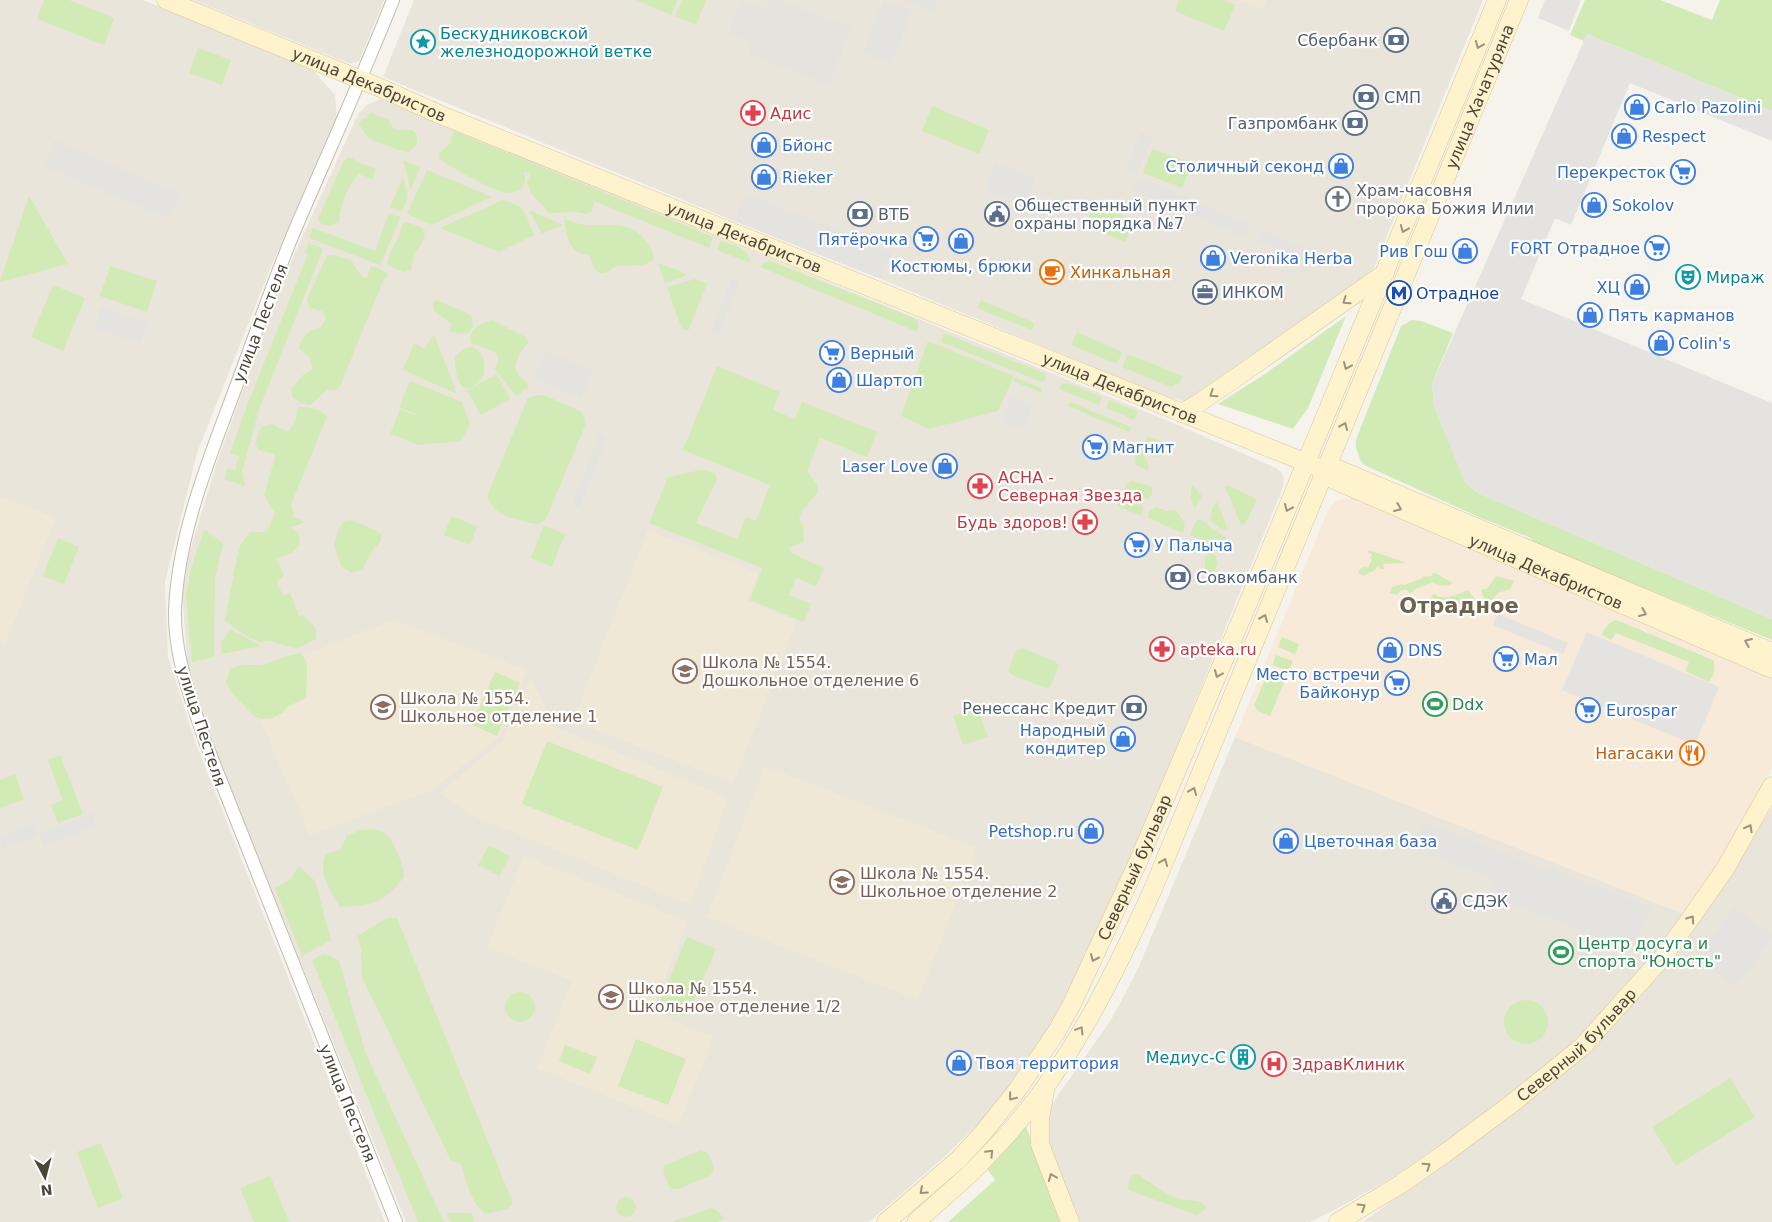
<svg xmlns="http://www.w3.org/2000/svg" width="1772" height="1222" viewBox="0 0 1772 1222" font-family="'DejaVu Sans',sans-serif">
<rect width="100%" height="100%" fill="#f6f3ec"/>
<g fill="#eae5da">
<path d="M0 0H143L313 70 335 95 337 118 270 269 197 453 165 582 168 657 196 744 385 1222H0Z"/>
<path d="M193 0H384L359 61 350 64Z"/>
<path d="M414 0H1483L1373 270 1195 399 1186 401 1165 397 881 279 734 221 383 77Z"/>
<path d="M380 99 1171 422 1276 468 1281 472 1284 478 1283 487 1126 871 1065 1004 1010 1087 980 1122 942 1159 869 1222H406L210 738 187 660 182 587 189 554 217 462 284 277 358 114 367 105Z"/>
<path d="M1235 737 1685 914 1625 992 1563 1054 1488 1112 1407 1169 1344 1205 1310 1222H1080L1068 1197 1048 1142 1044 1123 1051 1105 1111 1020 1137 971Z"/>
<path d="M1772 807V1222H1363L1511 1114 1735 867Z"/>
</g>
<path fill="#f7ead8" d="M1347 498 1356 499 1772 675V768L1746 821 1713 877 1685 914 1235 737 1328 510 1336 501Z"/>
<path fill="#e6e2dd" d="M741 0 765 10 769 0H779L851 28 829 85 749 54 752 43 728 34Z"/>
<g fill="#efe8d6">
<path d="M1240 0H1267L1262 9Z"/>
<path d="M0 496 56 518 5 644 0 642Z"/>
<path d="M648 530 758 573 747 601 797 621 733 783 573 721Z"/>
<path d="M394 620 527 670 499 737 432 790 310 835 242 678Z"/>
<path d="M531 677 553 726 728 798 690 905 469 814 440 793 503 740Z"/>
<path d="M765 766 977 848 918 1000 707 917Z"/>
<path d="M524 856 688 922 651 1012 714 1037 678 1125 537 1068 572 981 487 947Z"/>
</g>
<g fill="#d2eab5">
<path d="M44 0H69L114 18 104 45 37 19Z"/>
<path d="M636 0H678L671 15Z"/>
<path d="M682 0H706L696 25 675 16Z"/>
<path d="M1179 0H1224L1235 5 1224 31 1175 11Z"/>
<path d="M1585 0H1660L1712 20 1720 0H1772V111L1587 34 1584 41 1570 35Z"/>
<path d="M198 48 231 60 222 85 189 73Z"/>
<path d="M932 106 989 130 979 154 922 131Z"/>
<path d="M371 113 389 120 393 128 397 130H413L417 135V145L409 152H405L372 140 367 136 359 125 362 119 366 118Z"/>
<path d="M454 131 713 237 709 248 594 201 592 212 587 214 576 212 549 213 531 193 527 183 530 174 524 171 525 177 524 186C520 189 516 192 510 193 497 194 450 167 439 158L440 152 452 142 450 141Z"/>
<path d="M1152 149 1192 164 1182 188 1143 173Z"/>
<path d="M347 158H352L356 161 357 165V162L376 169 373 179 358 174 357 166 358 175C346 187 341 206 339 222 331 227 322 227 318 219L343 162Z"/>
<path d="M403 160 420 167 411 190Z"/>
<path d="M427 170 492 197 431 225 407 214Z"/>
<path d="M403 177 408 197 402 212 390 207Z"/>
<path d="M29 196 68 264 0 282Z"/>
<path d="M503 200C508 202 518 205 522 209 528 215 530 227 534 235L499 252 440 228Z"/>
<path d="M1094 204 1134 220 1125 242 1085 225Z"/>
<path d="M529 210 563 225 542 234Z"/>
<path d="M389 213 401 217 380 265 309 238 313 228 375 251Z"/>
<path d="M564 219C569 220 574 223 580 224 607 229 630 216 648 244 651 249 654 253 654 258 644 270 628 263 615 267 610 269 604 277 597 271 593 268 591 261 590 256 566 251 569 239 564 219Z"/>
<path d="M407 222 423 228 425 238 414 255 411 270 404 272 387 265 390 253 399 236 402 224Z"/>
<path d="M721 241C733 245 750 248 750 263L717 250Z"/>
<path d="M309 243 323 249 259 409 242 472 245 486 224 479 228 468 235 470 239 456 230 453 248 403 308 254 305 252Z"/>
<path d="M327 255 339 256 350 260 363 278 367 277 371 266 380 269 388 274 387 277 383 281 340 386 335 390H327L310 405 302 403 293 398 291 389 303 375 313 369 310 358 299 348C303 335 307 331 320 328L326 319 322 311 309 308 307 300Z"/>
<path d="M770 261 913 318 918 322V332L760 267 763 263Z"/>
<path d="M658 263 685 273V276L665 283Z"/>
<path d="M110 266 157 281 147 312 100 296Z"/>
<path d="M695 279 707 284 688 331 682 329 667 287Z"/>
<path d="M53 285 85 298 63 351 31 337Z"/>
<path d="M436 300 465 312 472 317 473 327 468 333 460 334 450 331 452 324 435 312 433 303Z"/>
<path d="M981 300 1035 323 1032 330 977 308Z"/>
<path d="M1346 316 1308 408 1293 429 1218 404 1265 374Z"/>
<path d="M492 320 525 337 529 343C522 348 512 365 517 373 519 377 524 379 527 382L528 388 523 390 521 394 516 396 495 370 498 359 496 353C488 348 479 347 471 343 468 328 480 324 492 320Z"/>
<path d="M1412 320 1421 321 1453 333 1432 384 1434 406 1466 483 1478 493 1772 619V640L1534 543 1531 538 1481 518 1364 465 1360 460C1359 451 1353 449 1357 437L1401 326Z"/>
<path d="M1077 332 1122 352 1117 364 1071 345Z"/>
<path d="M944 333 1046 374 1045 379 1042 382 941 342Z"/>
<path d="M434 334 457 394 403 370 414 343 425 349Z"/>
<path d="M928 341 1014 376 998 411 929 429 901 416Z"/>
<path d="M471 347C485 350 485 364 484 375 462 404 455 380 455 357L465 348Z"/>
<path d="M1128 354 1183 376 1179 383 1171 387 1122 367Z"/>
<path d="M717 366 780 392 773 410 795 419 802 402 877 432 867 457 820 438 807 471 817 485 818 492 802 511 799 518 803 526 804 541 789 548 791 553 824 568 816 586 796 578 789 595 811 604 804 622 750 600 762 568 649 523 668 477 701 470 715 473 717 479 696 523 737 539 746 517 756 521 770 485 683 450Z"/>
<path d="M497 374 510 399 481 415 467 390Z"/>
<path d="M1015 377 1041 388 1042 393 1013 381Z"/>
<path d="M410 381 462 402 470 424 461 441 419 445 390 434 400 409 429 420 399 407Z"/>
<path d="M1068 383 1102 397 1099 405 1059 389 1062 384Z"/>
<path d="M538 395H544L580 411C585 415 586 420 585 426L546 519 537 524C520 521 491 516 487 496L528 398Z"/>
<path d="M1109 400 1138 412 1134 420 1106 408Z"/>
<path d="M1070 402 1131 427 1129 432 1068 406Z"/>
<path d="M298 407C308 407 320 408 327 417L291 504 294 514 292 516 305 522 291 528 299 533 300 545 291 553 276 559 284 575 277 583 283 595 290 593 299 616 304 615 316 629V639L297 649 270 641 261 642 248 637 225 621 236 561 241 544 250 532H267L275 513 264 495 275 458 274 454 259 450 255 444 261 427 272 424 286 431H289L296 420Z"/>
<path d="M1147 436 1159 440 1164 456 1153 458 1145 442Z"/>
<path d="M1140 445 1149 467 1147 470 1136 465 1135 456 1137 446Z"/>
<path d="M1132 481 1152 487V494L1148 499 1137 498 1127 494 1125 489 1126 485Z"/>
<path d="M1192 484 1202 496 1196 507H1194C1189 499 1191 493 1192 484Z"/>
<path d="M1227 485 1257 499 1245 524 1243 525 1241 524 1225 487Z"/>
<path d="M1122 501 1142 505 1143 508 1142 516 1117 506 1118 502Z"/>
<path d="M1217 502 1227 527 1228 531 1220 528 1210 520 1213 506Z"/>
<path d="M1156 507 1167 511 1176 510 1185 524 1183 533 1148 518 1149 512Z"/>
<path d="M451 516 477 526 470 545 444 535Z"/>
<path d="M1201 519 1211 528 1225 537 1226 540 1223 549 1190 535 1196 521Z"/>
<path d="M351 520 373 529 381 534V541L372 551 363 569 352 573 341 566 334 545 339 529 344 521Z"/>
<path d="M544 525 565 534 552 567 531 558Z"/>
<path d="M204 529 223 543 215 579 214 657 192 662 186 595 190 572Z"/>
<path d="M58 538 79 547 64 584 43 576Z"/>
<path d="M1369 550 1372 551 1407 563 1383 564 1384 569H1381L1378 566 1375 570 1363 576 1358 572 1361 568 1362 569 1364 566 1368 568 1372 559 1370 558 1372 554 1367 552Z"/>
<path d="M1210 553 1215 555 1218 563 1214 574C1205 572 1204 566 1205 558Z"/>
<path d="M1435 573 1453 583C1446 587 1439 586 1433 582L1413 590 1414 592 1409 593 1406 589 1400 591 1397 595 1390 593 1392 587 1402 584 1404 585 1421 579 1422 577 1432 576V574Z"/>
<path d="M1496 576 1514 581 1510 589 1498 593 1492 600 1485 601 1481 590 1487 589Z"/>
<path d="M1468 590 1477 602 1469 610 1449 616V613L1424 607V602L1430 599 1434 594C1444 601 1457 595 1468 590Z"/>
<path d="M1616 620 1713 660C1716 668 1714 675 1709 682L1685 671 1689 662 1616 633 1611 640 1602 635C1604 628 1609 622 1616 620Z"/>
<path d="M230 629 261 646 222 654 221 643Z"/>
<path d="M1282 637 1299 644 1295 654 1278 647Z"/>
<path d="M1022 648 1055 661 1059 666 1050 687 1045 688 1012 675 1008 670 1017 649Z"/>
<path d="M301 653 307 662 306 698 287 707 282 713 273 718 263 719 255 717 229 690 226 681 230 669 242 665H262L290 655Z"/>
<path d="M1276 655 1293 661 1289 671 1272 665Z"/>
<path d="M495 672 520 683 497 736 472 725Z"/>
<path d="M1268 673 1285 680 1270 716 1258 711 1254 705Z"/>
<path d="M977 707 988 737 963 745 953 716Z"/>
<path d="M547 741 663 787 638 850 522 804Z"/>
<path d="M60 755 83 814 58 823 51 805 63 800 48 760Z"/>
<path d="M15 774 24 799 0 808V780Z"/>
<path d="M361 830C368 830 379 828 385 833 394 840 404 866 404 877 381 905 375 904 340 907 331 891 318 873 325 854 339 851 343 850 346 836Z"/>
<path d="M489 845 510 856 499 876 478 865Z"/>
<path d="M299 866 315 881 331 940 302 956 275 888 290 880Z"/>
<path d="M387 918H397L513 1203 507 1209 486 1214C471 1204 466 1180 461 1164L451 1161 362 977 361 949 357 936Z"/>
<path d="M687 937 716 949 688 1015H668L656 1010Z"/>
<path d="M324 954 331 956 339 961 366 1054 444 1222H418L312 960Z"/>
<circle cx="520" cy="1007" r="15"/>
<circle cx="1526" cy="1022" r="22"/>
<path d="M636 1039 686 1059 668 1105 618 1086Z"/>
<path d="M565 1045 597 1057 590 1074 559 1061Z"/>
<path d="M1730 1078 1755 1117 1676 1166 1652 1127Z"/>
<path d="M1025 1124 1063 1222H948L995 1180 985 1166Z"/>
<path d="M101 1143 123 1198 98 1208 77 1152Z"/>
<path d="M701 1150 707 1153C711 1159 716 1167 711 1175L679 1189H675L669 1187 663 1171 665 1165Z"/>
<path d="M1133 1174 1139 1175C1151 1183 1164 1193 1177 1198 1189 1202 1199 1197 1206 1208L1197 1215 1128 1190 1129 1179Z"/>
<path d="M270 1176 289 1222H254L240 1188Z"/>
<circle cx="626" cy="1207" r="10"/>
<path d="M711 1208 718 1211 724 1219 718 1222H672Z"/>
<path d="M447 1213H471L475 1220 472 1222H451Z"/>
</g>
<g fill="#e5e3e0">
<path d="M884 0 912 10 891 64 863 52Z"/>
<path d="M902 0H938L934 12Z"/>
<path d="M1545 0H1581L1569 31 1538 18Z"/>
<path d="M1587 34 1772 111V141L1630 83 1571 225 1555 218 1521 299 1772 403V619L1478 493 1465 483 1434 406 1432 384Z"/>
<path d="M1141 132 1153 137 1137 175 1125 170Z"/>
<path d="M54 140 180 193 169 219 43 166Z"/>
<path d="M995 162 1036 178 1025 205 985 189Z"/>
<path d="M1139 177 1250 225 1245 237 1133 190Z"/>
<path d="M745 193 892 253 881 279 734 221Z"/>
<path d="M1261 230 1323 256 1319 267 1257 240Z"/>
<path d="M732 279 739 282 718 336 710 333Z"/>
<path d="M102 306 148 323 140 344 94 328Z"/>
<path d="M545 351 593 370 581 398 534 379Z"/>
<path d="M1011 396 1033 405 1023 430 1001 421Z"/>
<path d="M600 433 608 436 601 452 594 449Z"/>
<path d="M593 450 601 453 579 508 572 505Z"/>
<path d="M1498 614 1568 643 1563 654 1493 625Z"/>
<path d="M1587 632 1719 687 1695 745 1562 690Z"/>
<path d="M92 813 96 826 44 846 39 834Z"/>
<path d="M1425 822 1550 871 1551 868 1653 907 1637 936 1622 946 1608 941 1489 895 1493 880 1415 848Z"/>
<path d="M34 823 38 835 2 849 0 837Z"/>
<path d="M1734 907 1772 935V939L1736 987 1697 958Z"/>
</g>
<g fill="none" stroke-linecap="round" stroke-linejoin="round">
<defs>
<path id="street" d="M393 0C362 78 327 155 294 232 273 282 256 333 237 384 210 457 178 532 175 611 174 656 191 699 205 741L396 1222"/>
<g id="secondary">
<path id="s1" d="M166 0 383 89 441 115 1307 463 1324 470 1334 480 1772 669"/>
<path d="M1181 413 1199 403 1257 363 1385 273"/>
<path d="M1324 470 1338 469 1772 652"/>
<path d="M1045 1091 1040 1119V1144L1070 1222"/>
<path id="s2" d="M886 1222 959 1159 982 1134 1018 1089 1057 1031 1072 1004 1138 862 1246 608 1497 0"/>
<path id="s3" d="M916 1222 972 1172 1007 1135 1005 1137C1070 1065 1114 976 1153 889L1519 0"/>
<path id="s4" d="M1338 1222 1401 1184 1444 1154 1510 1105 1582 1047 1662 958 1688 922 1725 869 1772 786"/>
</g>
</defs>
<use href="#street" stroke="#c2bbae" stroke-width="14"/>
<use href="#secondary" stroke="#d6c79b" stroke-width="19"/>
<use href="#street" stroke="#fff" stroke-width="12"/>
<use href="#secondary" stroke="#fff3cd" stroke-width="18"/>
</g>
<defs><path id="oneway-chevron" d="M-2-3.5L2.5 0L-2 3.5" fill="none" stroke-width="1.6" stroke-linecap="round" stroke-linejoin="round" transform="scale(1.25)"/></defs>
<g stroke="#9c937c">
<use href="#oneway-chevron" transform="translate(1479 45) rotate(112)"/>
<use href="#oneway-chevron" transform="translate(1404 229) rotate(112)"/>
<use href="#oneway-chevron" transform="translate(1346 301) rotate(145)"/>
<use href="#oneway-chevron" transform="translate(1347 366) rotate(113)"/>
<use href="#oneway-chevron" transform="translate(1213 394) rotate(146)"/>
<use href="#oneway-chevron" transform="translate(1344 426) rotate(-67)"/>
<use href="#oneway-chevron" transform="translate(1288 508) rotate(113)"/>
<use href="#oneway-chevron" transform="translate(1398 508) rotate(23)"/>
<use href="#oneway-chevron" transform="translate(1643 613) rotate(23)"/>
<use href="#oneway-chevron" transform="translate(1264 618) rotate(-68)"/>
<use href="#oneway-chevron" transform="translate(1748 642) rotate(-157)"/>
<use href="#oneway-chevron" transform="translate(1218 674) rotate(113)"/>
<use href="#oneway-chevron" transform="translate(1193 791) rotate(-68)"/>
<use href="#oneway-chevron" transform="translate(1749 828) rotate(-61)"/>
<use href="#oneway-chevron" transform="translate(1164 862) rotate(-68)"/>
<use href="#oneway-chevron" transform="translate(1691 919) rotate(-55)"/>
<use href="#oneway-chevron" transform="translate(1094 958) rotate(114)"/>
<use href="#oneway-chevron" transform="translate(1080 1030) rotate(-59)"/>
<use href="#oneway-chevron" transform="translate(1012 1097) rotate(129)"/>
<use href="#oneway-chevron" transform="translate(990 1153) rotate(-47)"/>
<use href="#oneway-chevron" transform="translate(1427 1166) rotate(-34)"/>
<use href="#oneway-chevron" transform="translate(1052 1177) rotate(-112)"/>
<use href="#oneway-chevron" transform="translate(923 1191) rotate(138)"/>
<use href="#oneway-chevron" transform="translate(1362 1207) rotate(-32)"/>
</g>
<defs>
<symbol id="bank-ring" viewBox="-11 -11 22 22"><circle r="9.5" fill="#fff" stroke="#5c6f8a" stroke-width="1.5"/><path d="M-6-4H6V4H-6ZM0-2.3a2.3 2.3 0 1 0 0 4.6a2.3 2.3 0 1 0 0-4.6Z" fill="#5c6f8a"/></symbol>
<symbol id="sight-ring" viewBox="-11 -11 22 22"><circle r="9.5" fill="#fff" stroke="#0f9aa8" stroke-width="1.5"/><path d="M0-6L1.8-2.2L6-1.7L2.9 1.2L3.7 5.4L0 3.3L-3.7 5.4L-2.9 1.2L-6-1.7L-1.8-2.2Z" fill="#0f9aa8"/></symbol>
<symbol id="shop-ring" viewBox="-11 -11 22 22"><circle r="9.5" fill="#fff" stroke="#3f7fe0" stroke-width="1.5"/><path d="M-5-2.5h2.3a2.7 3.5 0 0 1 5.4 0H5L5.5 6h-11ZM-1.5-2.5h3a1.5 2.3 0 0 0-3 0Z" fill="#3f7fe0"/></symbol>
<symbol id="pharmacy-ring" viewBox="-11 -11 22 22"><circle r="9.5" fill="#fff" stroke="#e0444e" stroke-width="1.5"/><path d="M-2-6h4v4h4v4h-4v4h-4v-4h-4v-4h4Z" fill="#e0444e"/></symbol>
<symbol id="supermarket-ring" viewBox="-11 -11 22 22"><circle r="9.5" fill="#fff" stroke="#3f7fe0" stroke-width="1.5"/><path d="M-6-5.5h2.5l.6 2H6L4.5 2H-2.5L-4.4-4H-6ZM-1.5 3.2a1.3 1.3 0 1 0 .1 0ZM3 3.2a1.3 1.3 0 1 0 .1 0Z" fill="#3f7fe0"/></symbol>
<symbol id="church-ring" viewBox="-11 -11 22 22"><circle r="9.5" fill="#fff" stroke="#6b7280" stroke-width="1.5"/><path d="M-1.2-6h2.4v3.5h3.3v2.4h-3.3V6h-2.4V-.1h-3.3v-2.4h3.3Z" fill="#6b7280"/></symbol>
<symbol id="civic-ring" viewBox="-11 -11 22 22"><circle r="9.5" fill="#fff" stroke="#5c6f8a" stroke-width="1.5"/><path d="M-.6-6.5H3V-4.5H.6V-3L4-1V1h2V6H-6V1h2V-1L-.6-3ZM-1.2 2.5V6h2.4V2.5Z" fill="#5c6f8a"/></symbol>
<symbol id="cafe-ring" viewBox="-11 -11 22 22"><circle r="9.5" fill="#fff" stroke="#e8710a" stroke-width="1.5"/><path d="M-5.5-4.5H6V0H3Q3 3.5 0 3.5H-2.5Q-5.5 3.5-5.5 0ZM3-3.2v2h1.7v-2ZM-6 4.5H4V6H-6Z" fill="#e8710a"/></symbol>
<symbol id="theatre-ring" viewBox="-11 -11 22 22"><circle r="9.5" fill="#fff" stroke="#0f9aa8" stroke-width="1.5"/><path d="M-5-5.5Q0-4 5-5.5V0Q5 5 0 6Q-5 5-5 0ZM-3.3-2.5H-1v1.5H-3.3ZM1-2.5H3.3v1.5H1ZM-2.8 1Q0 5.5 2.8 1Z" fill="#0f9aa8"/></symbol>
<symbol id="office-ring" viewBox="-11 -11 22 22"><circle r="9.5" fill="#fff" stroke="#5c6f8a" stroke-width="1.5"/><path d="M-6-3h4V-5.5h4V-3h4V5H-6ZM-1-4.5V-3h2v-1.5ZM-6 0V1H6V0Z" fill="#5c6f8a"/></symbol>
<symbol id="metro-ring" viewBox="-11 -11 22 22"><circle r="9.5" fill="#fff" stroke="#1a4fb4" stroke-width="1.5"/><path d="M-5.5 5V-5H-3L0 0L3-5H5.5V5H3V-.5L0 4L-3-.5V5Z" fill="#1a4fb4"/></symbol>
<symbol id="school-ring" viewBox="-11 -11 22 22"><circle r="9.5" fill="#fff" stroke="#8d6e63" stroke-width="1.5"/><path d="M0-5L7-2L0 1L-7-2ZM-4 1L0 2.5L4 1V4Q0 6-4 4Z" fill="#8d6e63"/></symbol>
<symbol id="stadium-ring" viewBox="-11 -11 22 22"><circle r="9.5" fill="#fff" stroke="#2e9e5b" stroke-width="1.5"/><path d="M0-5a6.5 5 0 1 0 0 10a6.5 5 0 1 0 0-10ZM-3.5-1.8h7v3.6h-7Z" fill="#2e9e5b"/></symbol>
<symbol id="restaurant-ring" viewBox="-11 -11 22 22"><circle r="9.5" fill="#fff" stroke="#e8710a" stroke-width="1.5"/><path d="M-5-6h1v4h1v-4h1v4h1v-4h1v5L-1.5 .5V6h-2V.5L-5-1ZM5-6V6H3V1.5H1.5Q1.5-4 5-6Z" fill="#e8710a"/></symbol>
<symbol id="building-ring" viewBox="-11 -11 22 22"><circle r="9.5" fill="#fff" stroke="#0f9aa8" stroke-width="1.5"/><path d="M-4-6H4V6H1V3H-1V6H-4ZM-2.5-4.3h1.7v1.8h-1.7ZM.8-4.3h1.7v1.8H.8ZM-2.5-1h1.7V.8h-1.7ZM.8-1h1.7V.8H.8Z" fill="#0f9aa8"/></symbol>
<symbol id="hospital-ring" viewBox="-11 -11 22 22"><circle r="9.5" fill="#fff" stroke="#e0444e" stroke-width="1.5"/><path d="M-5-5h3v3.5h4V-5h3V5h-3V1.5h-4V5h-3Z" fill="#e0444e"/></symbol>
</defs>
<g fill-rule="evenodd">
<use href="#bank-ring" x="1382" y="26" width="28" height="28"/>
<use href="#sight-ring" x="409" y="28" width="28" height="28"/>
<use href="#bank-ring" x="1352" y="83" width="28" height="28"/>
<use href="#shop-ring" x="1623" y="93" width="28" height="28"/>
<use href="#pharmacy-ring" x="739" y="99" width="28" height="28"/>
<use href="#bank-ring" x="1341" y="109" width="28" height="28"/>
<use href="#shop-ring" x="1610" y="122" width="28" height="28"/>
<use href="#shop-ring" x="750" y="131" width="28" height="28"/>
<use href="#shop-ring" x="1327" y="152" width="28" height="28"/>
<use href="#supermarket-ring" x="1669" y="158" width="28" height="28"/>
<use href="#shop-ring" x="750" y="163" width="28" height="28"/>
<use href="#church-ring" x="1324" y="185" width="28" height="28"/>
<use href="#shop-ring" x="1580" y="191" width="28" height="28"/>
<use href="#bank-ring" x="846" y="200" width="28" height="28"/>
<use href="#civic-ring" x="983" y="200" width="28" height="28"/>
<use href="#supermarket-ring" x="912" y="225" width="28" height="28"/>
<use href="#shop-ring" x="947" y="227" width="28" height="28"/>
<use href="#supermarket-ring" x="1643" y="234" width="28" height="28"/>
<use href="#shop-ring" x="1451" y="237" width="28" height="28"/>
<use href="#shop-ring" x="1199" y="244" width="28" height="28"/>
<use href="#cafe-ring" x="1038" y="258" width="28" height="28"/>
<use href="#theatre-ring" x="1674" y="263" width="28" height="28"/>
<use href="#shop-ring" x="1623" y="273" width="28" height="28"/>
<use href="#office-ring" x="1191" y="278" width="28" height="28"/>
<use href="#metro-ring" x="1385" y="279" width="28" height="28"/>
<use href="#shop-ring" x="1576" y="301" width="28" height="28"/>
<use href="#shop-ring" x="1647" y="329" width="28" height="28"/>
<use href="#supermarket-ring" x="818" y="339" width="28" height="28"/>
<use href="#shop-ring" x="825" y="366" width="28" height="28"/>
<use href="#supermarket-ring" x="1081" y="433" width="28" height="28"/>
<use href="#shop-ring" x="931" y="452" width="28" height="28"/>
<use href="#pharmacy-ring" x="966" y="472" width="28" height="28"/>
<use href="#pharmacy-ring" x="1071" y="508" width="28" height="28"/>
<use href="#supermarket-ring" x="1123" y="531" width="28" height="28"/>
<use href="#bank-ring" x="1164" y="563" width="28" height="28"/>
<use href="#pharmacy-ring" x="1148" y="635" width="28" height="28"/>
<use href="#shop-ring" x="1376" y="636" width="28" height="28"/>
<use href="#supermarket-ring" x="1492" y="645" width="28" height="28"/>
<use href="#school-ring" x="671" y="657" width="28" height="28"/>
<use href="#supermarket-ring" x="1383" y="669" width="28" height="28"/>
<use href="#stadium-ring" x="1421" y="690" width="28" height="28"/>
<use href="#school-ring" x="369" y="693" width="28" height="28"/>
<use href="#bank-ring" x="1120" y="694" width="28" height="28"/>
<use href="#supermarket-ring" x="1574" y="696" width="28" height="28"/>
<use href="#shop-ring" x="1109" y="725" width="28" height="28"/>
<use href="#restaurant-ring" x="1678" y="739" width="28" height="28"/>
<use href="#shop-ring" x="1077" y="817" width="28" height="28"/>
<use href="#shop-ring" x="1272" y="827" width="28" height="28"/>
<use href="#school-ring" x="828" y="868" width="28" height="28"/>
<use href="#civic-ring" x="1430" y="887" width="28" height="28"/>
<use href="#stadium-ring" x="1547" y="938" width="28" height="28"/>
<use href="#school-ring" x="597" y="983" width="28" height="28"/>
<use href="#building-ring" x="1229" y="1043" width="28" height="28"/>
<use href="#shop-ring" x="945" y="1049" width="28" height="28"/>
<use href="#hospital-ring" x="1260" y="1050" width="28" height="28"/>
</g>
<g text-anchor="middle" stroke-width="4.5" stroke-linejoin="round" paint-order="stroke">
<g font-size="16" fill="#0d838f" stroke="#fff" text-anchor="start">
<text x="440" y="39">Бескудниковской<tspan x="440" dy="18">железнодорожной ветке</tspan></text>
<text x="1706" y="283">Мираж</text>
<text x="1226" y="1063" text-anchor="end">Медиус-С</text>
</g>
<g font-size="16" fill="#4e5e75" stroke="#fff" text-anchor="start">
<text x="1378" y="46" text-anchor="end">Сбербанк</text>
<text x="1384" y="103">СМП</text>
<text x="1338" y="129" text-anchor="end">Газпромбанк</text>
<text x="1014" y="211">Общественный пункт<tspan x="1014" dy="18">охраны порядка №7</tspan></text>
<text x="878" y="220">ВТБ</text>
<text x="1222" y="298">ИНКОМ</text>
<text x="1196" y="583">Совкомбанк</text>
<text x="1116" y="714" text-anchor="end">Ренессанс Кредит</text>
<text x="1462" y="907">СДЭК</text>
</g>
<g font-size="16" fill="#4b4439" stroke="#fff">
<text dy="6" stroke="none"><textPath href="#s1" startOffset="220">улица Декабристов</textPath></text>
<text dy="6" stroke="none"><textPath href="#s3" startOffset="1276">улица Хачатуряна</textPath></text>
<text dy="6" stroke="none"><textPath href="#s1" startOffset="625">улица Декабристов</textPath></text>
<text transform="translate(260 323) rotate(-69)" y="6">улица Пестеля</text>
<text dy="6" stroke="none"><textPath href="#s1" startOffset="1030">улица Декабристов</textPath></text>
<text dy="6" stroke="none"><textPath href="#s1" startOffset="1495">улица Декабристов</textPath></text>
<text transform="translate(202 726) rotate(72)" y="6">улица Пестеля</text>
<text dy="6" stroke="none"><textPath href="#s2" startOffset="439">Северный бульвар</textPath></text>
<text dy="6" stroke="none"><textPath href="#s4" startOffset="298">Северный бульвар</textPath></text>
<text transform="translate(348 1103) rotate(68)" y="6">улица Пестеля</text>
</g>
<g font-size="16" fill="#366cbe" stroke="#fff" text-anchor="start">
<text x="1654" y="113">Carlo Pazolini</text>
<text x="1642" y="142">Respect</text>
<text x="782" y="151">Бйонс</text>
<text x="1324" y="172" text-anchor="end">Столичный секонд</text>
<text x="1666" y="178" text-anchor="end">Перекресток</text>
<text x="782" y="183">Rieker</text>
<text x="1612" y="211">Sokolov</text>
<text x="908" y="245" text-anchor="end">Пятёрочка</text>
<text x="1640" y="254" text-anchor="end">FORT Отрадное</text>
<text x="1448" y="257" text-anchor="end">Рив Гош</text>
<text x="1230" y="264">Veronika Herba</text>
<text x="961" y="272" text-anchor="middle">Костюмы, брюки</text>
<text x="1620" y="293" text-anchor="end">ХЦ</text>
<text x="1608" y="321">Пять карманов</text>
<text x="1678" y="349">Colin's</text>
<text x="850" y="359">Верный</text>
<text x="856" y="386">Шартоп</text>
<text x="1112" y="453">Магнит</text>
<text x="928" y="472" text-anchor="end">Laser Love</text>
<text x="1154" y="551">У Палыча</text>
<text x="1408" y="656">DNS</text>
<text x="1524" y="665">Мал</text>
<text x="1380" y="680" text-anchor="end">Место встречи<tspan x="1380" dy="18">Байконур</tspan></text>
<text x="1606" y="716">Eurospar</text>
<text x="1106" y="736" text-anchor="end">Народный<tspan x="1106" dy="18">кондитер</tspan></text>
<text x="1074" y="837" text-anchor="end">Petshop.ru</text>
<text x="1304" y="847">Цветочная база</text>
<text x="976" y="1069">Твоя территория</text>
</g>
<g font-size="16" fill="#be3a42" stroke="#fff" text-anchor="start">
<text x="770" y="119">Адис</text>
<text x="998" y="483">АСНА -<tspan x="998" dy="18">Северная Звезда</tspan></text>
<text x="1068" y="528" text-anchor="end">Будь здоров!</text>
<text x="1180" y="655">apteka.ru</text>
<text x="1292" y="1070">ЗдравКлиник</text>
</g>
<g font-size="16" fill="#5b616d" stroke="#fff" text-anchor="start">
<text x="1356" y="196">Храм-часовня<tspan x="1356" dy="18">пророка Божия Илии</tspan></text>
</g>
<g font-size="16" fill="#c56008" stroke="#fff" text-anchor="start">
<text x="1070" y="278">Хинкальная</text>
<text x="1674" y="759" text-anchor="end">Нагасаки</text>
</g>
<g font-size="16" fill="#164399" stroke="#fff" text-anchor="start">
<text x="1416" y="299">Отрадное</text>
</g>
<g font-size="16" fill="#785e54" stroke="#fff" text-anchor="start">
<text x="702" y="668">Школа № 1554.<tspan x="702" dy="18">Дошкольное отделение 6</tspan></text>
<text x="400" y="704">Школа № 1554.<tspan x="400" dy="18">Школьное отделение 1</tspan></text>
<text x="860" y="879">Школа № 1554.<tspan x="860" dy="18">Школьное отделение 2</tspan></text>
<text x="628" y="994">Школа № 1554.<tspan x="628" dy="18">Школьное отделение 1/2</tspan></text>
</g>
<g font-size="16" fill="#27864d" stroke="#fff" text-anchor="start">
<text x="1452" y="710">Ddx</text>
<text x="1578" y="949">Центр досуга и<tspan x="1578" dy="18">спорта "Юность"</tspan></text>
</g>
<g font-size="21" font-weight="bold" fill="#6e6250" stroke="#fff">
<text x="1459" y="613">Отрадное</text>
</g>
</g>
<g transform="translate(45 1177) rotate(173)" stroke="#ffffff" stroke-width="4" paint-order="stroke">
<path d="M0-4L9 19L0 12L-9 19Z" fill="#4b4439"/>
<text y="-8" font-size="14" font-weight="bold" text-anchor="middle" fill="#4b4439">N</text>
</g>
</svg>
